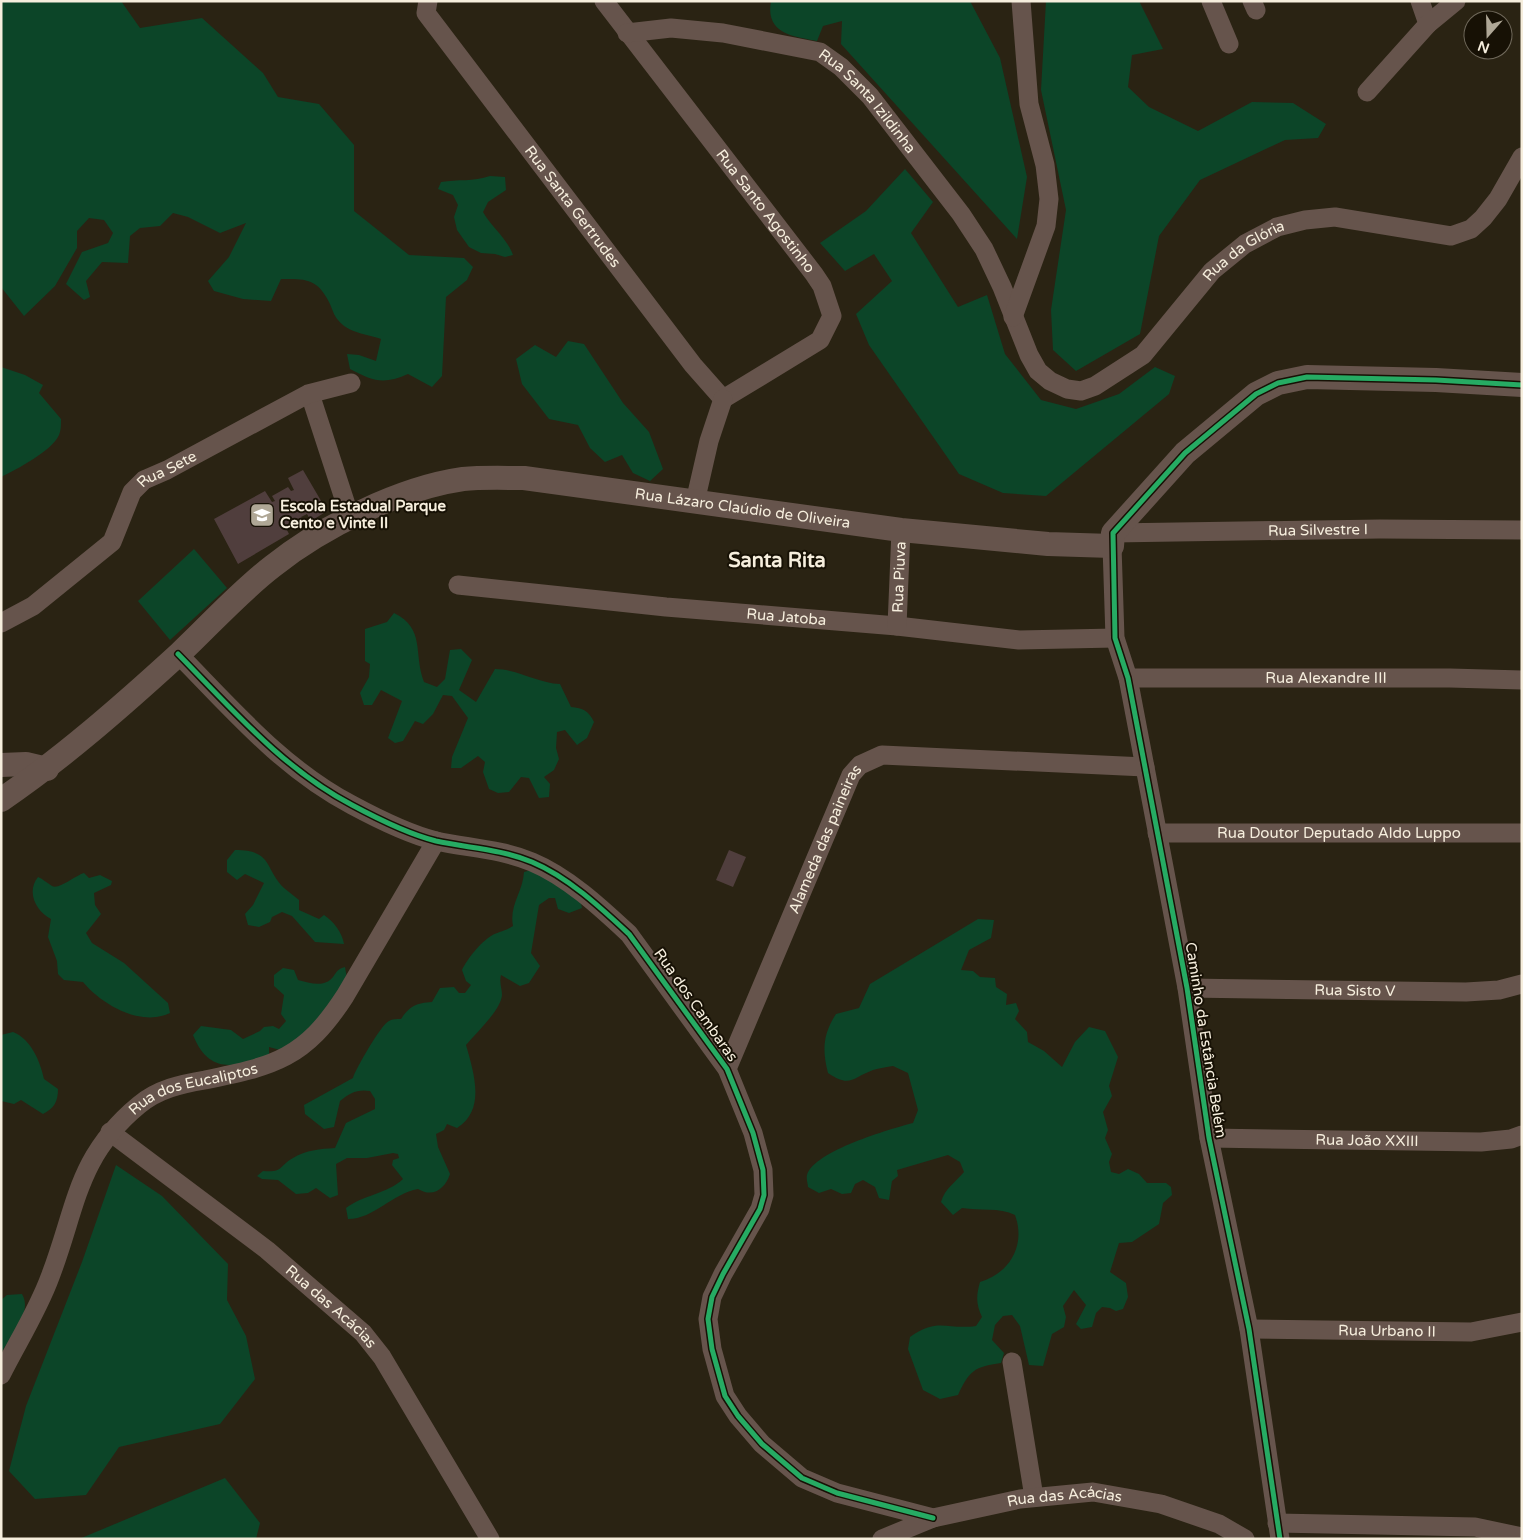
<svg xmlns="http://www.w3.org/2000/svg" width="1523" height="1540" viewBox="0 0 1523 1540" font-family="'Varela Round',sans-serif">
<rect width="100%" height="100%" fill="#2a2313"/>
<g fill="#0c4528">
<path d="M1 1H121L140 28 202 18 263 73 278 97 319 104 354 145V211L409 255 464 258 473 267 467 280 446 297 442 376 432 387 408 374C383 385 373 381 350 369L347 354 359 355 376 361 381 339C367 334 348 333 338 320 334 316 332 308 329 302 317 278 305 279 281 279L271 301 243 299 214 291 208 281 229 257 246 223 220 233 188 217 173 213 160 226 140 228 130 236 128 263 102 262 86 281 90 297 84 300 66 284 82 252 108 243 113 233 104 220 89 218 77 231V248L55 286 24 316 1 287Z"/>
<path d="M771 1H970L1000 58 1027 177 1017 239 841 44 842 21 823 26 817 41C793 36 765 34 771 1Z"/>
<path d="M1046 1H1139L1163 49 1132 55 1128 87 1149 107 1198 131 1252 102 1293 103 1326 124 1318 138 1285 140 1200 180 1159 236 1140 334 1076 371 1053 350 1051 310 1066 210 1041 90Z"/>
<path d="M905 169 933 202 911 233 958 307 987 295 1005 354 1041 400 1076 409 1119 394 1155 367 1175 376 1169 394 1046 496 1003 493 959 474 869 345 856 314 892 281 874 254 845 271 820 243 866 211Z"/>
<path d="M490 176 505 177 506 190 488 202 483 212C492 228 507 238 513 255L505 257 495 254 481 253 469 247 457 230 454 217 458 205 453 195 438 189 441 182C458 179 473 182 490 176Z"/>
<path d="M568 341 584 344 623 403 649 432 663 469 650 481 633 473 622 455 605 462 590 448 578 425 549 419 522 384 516 359 535 345 556 357Z"/>
<path d="M1 367 25 375 43 385 39 393 61 419C61 424 61 431 59 435 53 450 16 470 1 477Z"/>
<path d="M194 549 227 588 170 640 138 601Z"/>
<path d="M394 613C426 629 413 653 424 682L437 687 445 679 450 650 461 649 472 660 459 690 476 702 495 669C517 669 537 683 560 684L571 707C583 708 589 711 594 722L587 738 577 745 565 730 557 732 556 748 559 759 554 770 544 777 550 784 549 797 539 798 529 778 521 777 509 792 498 793 489 789 483 772 485 762 478 756 461 768H451L452 757 468 718 452 696 443 695 433 714 423 724 415 721 403 741 395 743 388 738 402 701 381 690 372 705H364L360 693 369 677 370 664 365 661V629L387 622Z"/>
<path d="M235 850C273 850 264 868 284 888 289 892 294 896 299 900V910L319 919 324 915C334 922 342 932 344 944L315 942 292 916 282 912 272 917 270 922 259 927 248 925 245 914 253 905 264 883 245 874 237 880 227 872V860Z"/>
<path d="M536 869 580 899 582 908 569 913 558 909 555 898H549L539 905 531 953 540 966 529 983 520 986 501 975C499 983 502 988 502 995 501 1010 476 1033 466 1045 474 1073 486 1110 457 1128L447 1124 444 1130 436 1134 438 1147 450 1174C445 1189 433 1198 418 1189 393 1193 374 1219 348 1219L346 1208C363 1195 387 1194 403 1179L392 1165 393 1160 399 1158 398 1154 393 1153 367 1158H347L336 1164 338 1195 330 1198 316 1188 308 1193 296 1194 278 1180 262 1179 257 1176 263 1171C283 1173 279 1166 293 1158 306 1150 320 1149 335 1148L346 1123 375 1109V1099L370 1091C357 1089 350 1093 340 1101L334 1127 324 1129 305 1114 304 1105 353 1078C355 1070 382 1023 389 1021 392 1019 397 1019 401 1019 410 1006 416 1003 432 1002L440 988 454 987 459 993H465L471 985 466 981 462 970C467 959 481 942 491 936 497 932 504 932 513 926 509 905 523 892 524 872Z"/>
<path d="M84 873 89 878 100 875 112 881 111 885 94 893 95 905 101 914 86 933 92 943 124 963 168 1003 170 1013C141 1027 102 1005 83 982L64 980 58 974 57 961 48 937 51 919C36 911 26 892 38 877 43 879 47 883 52 886 59 890 76 875 84 873Z"/>
<path d="M978 919 994 920 991 938 969 950 961 970 973 971 980 977 995 978 996 987 1007 994 1006 1005 1016 1003 1019 1011 1015 1019 1027 1032 1028 1042 1044 1051 1062 1067 1075 1042 1089 1027 1105 1031 1118 1057 1109 1086 1112 1096 1103 1112 1108 1130 1105 1138 1112 1154 1109 1162 1111 1172 1119 1174 1128 1169 1139 1174 1147 1183H1166L1171 1187 1172 1195 1163 1203 1159 1224 1132 1242 1119 1243 1110 1272 1126 1283 1128 1297 1123 1309 1116 1311 1110 1308 1102 1307 1096 1313 1092 1327 1081 1329 1076 1324 1086 1305 1074 1290 1063 1306 1066 1317 1064 1327 1052 1334 1043 1366 1029 1365 1020 1326 1012 1315 1003 1316 995 1325 992 1340 1004 1353 1001 1363C974 1367 970 1370 958 1395L940 1399 923 1390 908 1349 910 1337C938 1317 946 1330 976 1326L982 1317C976 1304 976 1296 980 1282 1010 1273 1026 1245 1015 1215 999 1207 980 1211 962 1208L953 1215 941 1202C945 1188 955 1183 964 1172L960 1162 948 1155 897 1170 898 1176 892 1181 889 1200 879 1198 875 1187 863 1180 855 1184 851 1193 842 1194 831 1189 819 1193 808 1187C808 1184 806 1179 807 1175 814 1151 890 1129 913 1123L918 1110 908 1073 893 1066C887 1067 879 1068 873 1070 852 1078 850 1088 828 1073 822 1050 823 1034 836 1014L859 1008 870 984Z"/>
<path d="M345 967 347 979 310 1032 280 1050 269 1047V1056C235 1067 209 1075 193 1035L201 1026 231 1030 243 1039 260 1031 264 1027 273 1026 279 1029 286 1021 281 1014 284 995 274 986V975L283 968 294 970 298 980C310 983 324 988 333 977 337 971 338 969 345 967Z"/>
<path d="M13 1032C31 1039 40 1061 44 1079L58 1089C58 1102 54 1108 43 1114L21 1100 14 1104 1 1101V1035Z"/>
<path d="M116 1165 162 1196 228 1264 227 1300 246 1336 255 1379 220 1424 119 1447 86 1495 35 1499 9 1471 26 1406 82 1262Z"/>
<path d="M22 1294C33 1312 11 1337 1 1353V1300L7 1295Z"/>
<path d="M225 1478 260 1523 256 1539H79Z"/>
</g>
<g fill="#503e3d">
<path d="M303 470 327 511 311 521 307 514 301 517 304 522 293 527 290 523 285 526 289 534 238 564 214 519 265 491 272 502 275 501 272 496 288 487 291 491 294 490 288 478Z"/>
<path d="M729 850 746 857 733 887 716 880Z"/>
</g>
<g fill="none" stroke-linecap="round" stroke-linejoin="round">
<g stroke="#66544c" stroke-width="19">
<path id="s1" d="M428 1 426 13 693 365 723 399"/>
<path id="s2" d="M604 1 814 274 822 286 832 316 820 340 723 399"/>
<path d="M1211 1 1229 44"/>
<path d="M1252 1 1256 10"/>
<path d="M1420 1 1428 24"/>
<path id="s3" d="M627 33 671 28 723 33 820 52 841 67 870 96 961 214 984 249 1002 287 1029 355 1038 371 1050 381 1067 389 1081 391 1095 386 1143 355 1212 271 1245 244 1277 227 1305 220 1335 217 1451 236 1471 229 1483 218 1498 199 1522 157"/>
<path d="M1367 92 1428 24 1456 1"/>
<path d="M1013 317 1046 226 1049 199 1045 165 1029 104 1021 1"/>
<path d="M310 394 350 517"/>
<path d="M695 502 709 441 723 399"/>
<path id="s4" d="M1113 533 1380 529 1522 530"/>
<path d="M1112 546 1115 638 1128 678 1187 988 1209 1138 1249 1329 1280 1539"/>
<path id="s5" d="M458 585 666 607 897 626 1019 640 1115 638"/>
<path id="s6" d="M1 623 33 606 112 542 132 492 144 480 167 470 308 394 351 383"/>
<path id="s7" d="M897 626 901 530"/>
<path d="M178 654C232 709 283 769 352 805 378 819 408 834 436 841 468 848 501 849 532 862 568 877 601 908 629 934L727 1069 753 1133 763 1170 764 1195 760 1209 723 1274 712 1297 708 1319 712 1349 725 1396 738 1416 762 1444 802 1478 837 1493 933 1518"/>
<path id="s8" d="M1128 678H1450L1522 680"/>
<path id="s9" d="M1157 833H1522"/>
<path id="s10" d="M1187 988 1466 992 1499 990 1522 984"/>
<path id="s11" d="M727 1069 851 775 860 765 882 755 1145 767"/>
<path id="s12" d="M110 1132 267 1250 363 1333 382 1357 490 1539"/>
<path id="s13" d="M1209 1138 1481 1142 1511 1139 1522 1135"/>
<path id="s14" d="M1249 1329 1471 1332 1522 1322"/>
<path d="M1012 1362 1034 1497"/>
<path id="s15" d="M1 1375C17 1343 38 1310 50 1277 77 1207 76 1157 139 1105 158 1089 181 1084 205 1080 275 1066 305 1058 345 996L436 841"/>
<path d="M1277 1523 1475 1527 1522 1537"/>
<path id="s16" d="M882 1539 933 1518 1020 1499 1093 1492 1161 1504 1219 1524 1245 1539"/>
</g>
<g stroke="#66544c" stroke-width="24">
<path d="M1 765 26 764 47 769"/>
<path id="s17" d="M1 800C64 757 122 706 179 654 210 625 239 592 273 566 322 527 400 488 463 479 483 477 504 478 524 478L901 530 1048 544 1112 546 1113 533 1185 453 1256 394 1278 383 1307 377 1436 380 1522 385"/>
</g>
<defs>
<g id="cycleway">
<path d="M178 654C232 709 283 769 352 805 378 819 408 834 436 841 468 848 501 849 532 862 568 877 601 908 629 934L727 1069 753 1133 763 1170 764 1195 760 1209 723 1274 712 1297 708 1319 712 1349 725 1396 738 1416 762 1444 802 1478 837 1493 933 1518"/>
<path d="M1280 1539 1249 1329 1209 1138 1187 988 1128 678 1115 638 1113 533 1185 453 1256 394 1278 383 1307 377 1436 380 1522 385"/>
</g>
</defs>
<use href="#cycleway" stroke="#171105" stroke-width="8"/>
<use href="#cycleway" stroke="#26ab63" stroke-width="5"/>
</g>
<defs>
<symbol id="school-square" viewBox="-11 -11 22 22"><rect x="-9" y="-9" width="18" height="18" rx="4" fill="#afa796" stroke="#171105"/><path d="M0-5L7-2L0 1L-7-2ZM-4 1L0 2.5L4 1V4Q0 6-4 4Z" fill="#fff"/></symbol>
</defs>
<g fill-rule="evenodd">
<use href="#school-square" x="248" y="501" width="28" height="28"/>
</g>
<g text-anchor="middle" stroke-width="4" stroke-linejoin="round" paint-order="stroke">
<g font-size="15" fill="#f6eedd" stroke="#171105">
<text dy="5" stroke="none"><textPath href="#s3" startOffset="264">Rua Santa Izildinha</textPath></text>
<text dy="5" stroke="none"><textPath href="#s1" startOffset="255">Rua Santa Gertrudes</textPath></text>
<text dy="5" stroke="none"><textPath href="#s2" startOffset="265">Rua Santo Agostinho</textPath></text>
<text dy="5" stroke="none"><textPath href="#s3" startOffset="854">Rua da Glória</textPath></text>
<text dy="5" stroke="none"><textPath href="#s6" startOffset="234">Rua Sete</textPath></text>
<text dy="5" stroke="none"><textPath href="#s17" startOffset="852">Rua Lázaro Claúdio de Oliveira</textPath></text>
<text dy="5" stroke="none"><textPath href="#s4" startOffset="205">Rua Silvestre I</textPath></text>
<text dy="5" stroke="none"><textPath href="#s7" startOffset="49">Rua Piuva</textPath></text>
<text dy="5" stroke="none"><textPath href="#s5" startOffset="330">Rua Jatoba</textPath></text>
<text dy="5" stroke="none"><textPath href="#s8" startOffset="198">Rua Alexandre III</textPath></text>
<text dy="5" stroke="none"><textPath href="#s9" startOffset="182">Rua Doutor Deputado Aldo Luppo</textPath></text>
<text dy="5" stroke="none"><textPath href="#s11" startOffset="250">Alameda das paineiras</textPath></text>
<text dy="5" stroke="none"><textPath href="#s10" startOffset="168">Rua Sisto V</textPath></text>
<text transform="translate(696 1005) rotate(55)" y="5">Rua dos Cambaras</text>
<text transform="translate(1206 1040) rotate(81)" y="5">Caminho da Estância Belém</text>
<text dy="5" stroke="none"><textPath href="#s15" startOffset="364">Rua dos Eucaliptos</textPath></text>
<text dy="5" stroke="none"><textPath href="#s13" startOffset="158">Rua João XXIII</textPath></text>
<text dy="5" stroke="none"><textPath href="#s12" startOffset="282">Rua das Acácias</textPath></text>
<text dy="5" stroke="none"><textPath href="#s14" startOffset="138">Rua Urbano II</textPath></text>
<text dy="5" stroke="none"><textPath href="#s16" startOffset="189">Rua das Acácias</textPath></text>
</g>
<g font-size="15" font-weight="bold" fill="#f6eedd" stroke="#171105" text-anchor="start">
<text x="280" y="511">Escola Estadual Parque<tspan x="280" dy="17">Cento e Vinte II</tspan></text>
</g>
<g font-size="20" font-weight="bold" fill="#f6eedd" stroke="#171105">
<text x="777" y="567">Santa Rita</text>
</g>
</g>
<rect width="1523" height="1540" fill="none" stroke="#f6eedd" stroke-width="5"/>
<g transform="translate(1488 35) rotate(200)"><circle r="24" fill="#171105" stroke="#70695b"/>
<path d="M0-4L9 19L0 12L-9 19Z" fill="#afa796"/>
<text y="-8" font-size="14" font-weight="bold" text-anchor="middle" fill="#f6eedd">N</text>
</g>
</svg>
